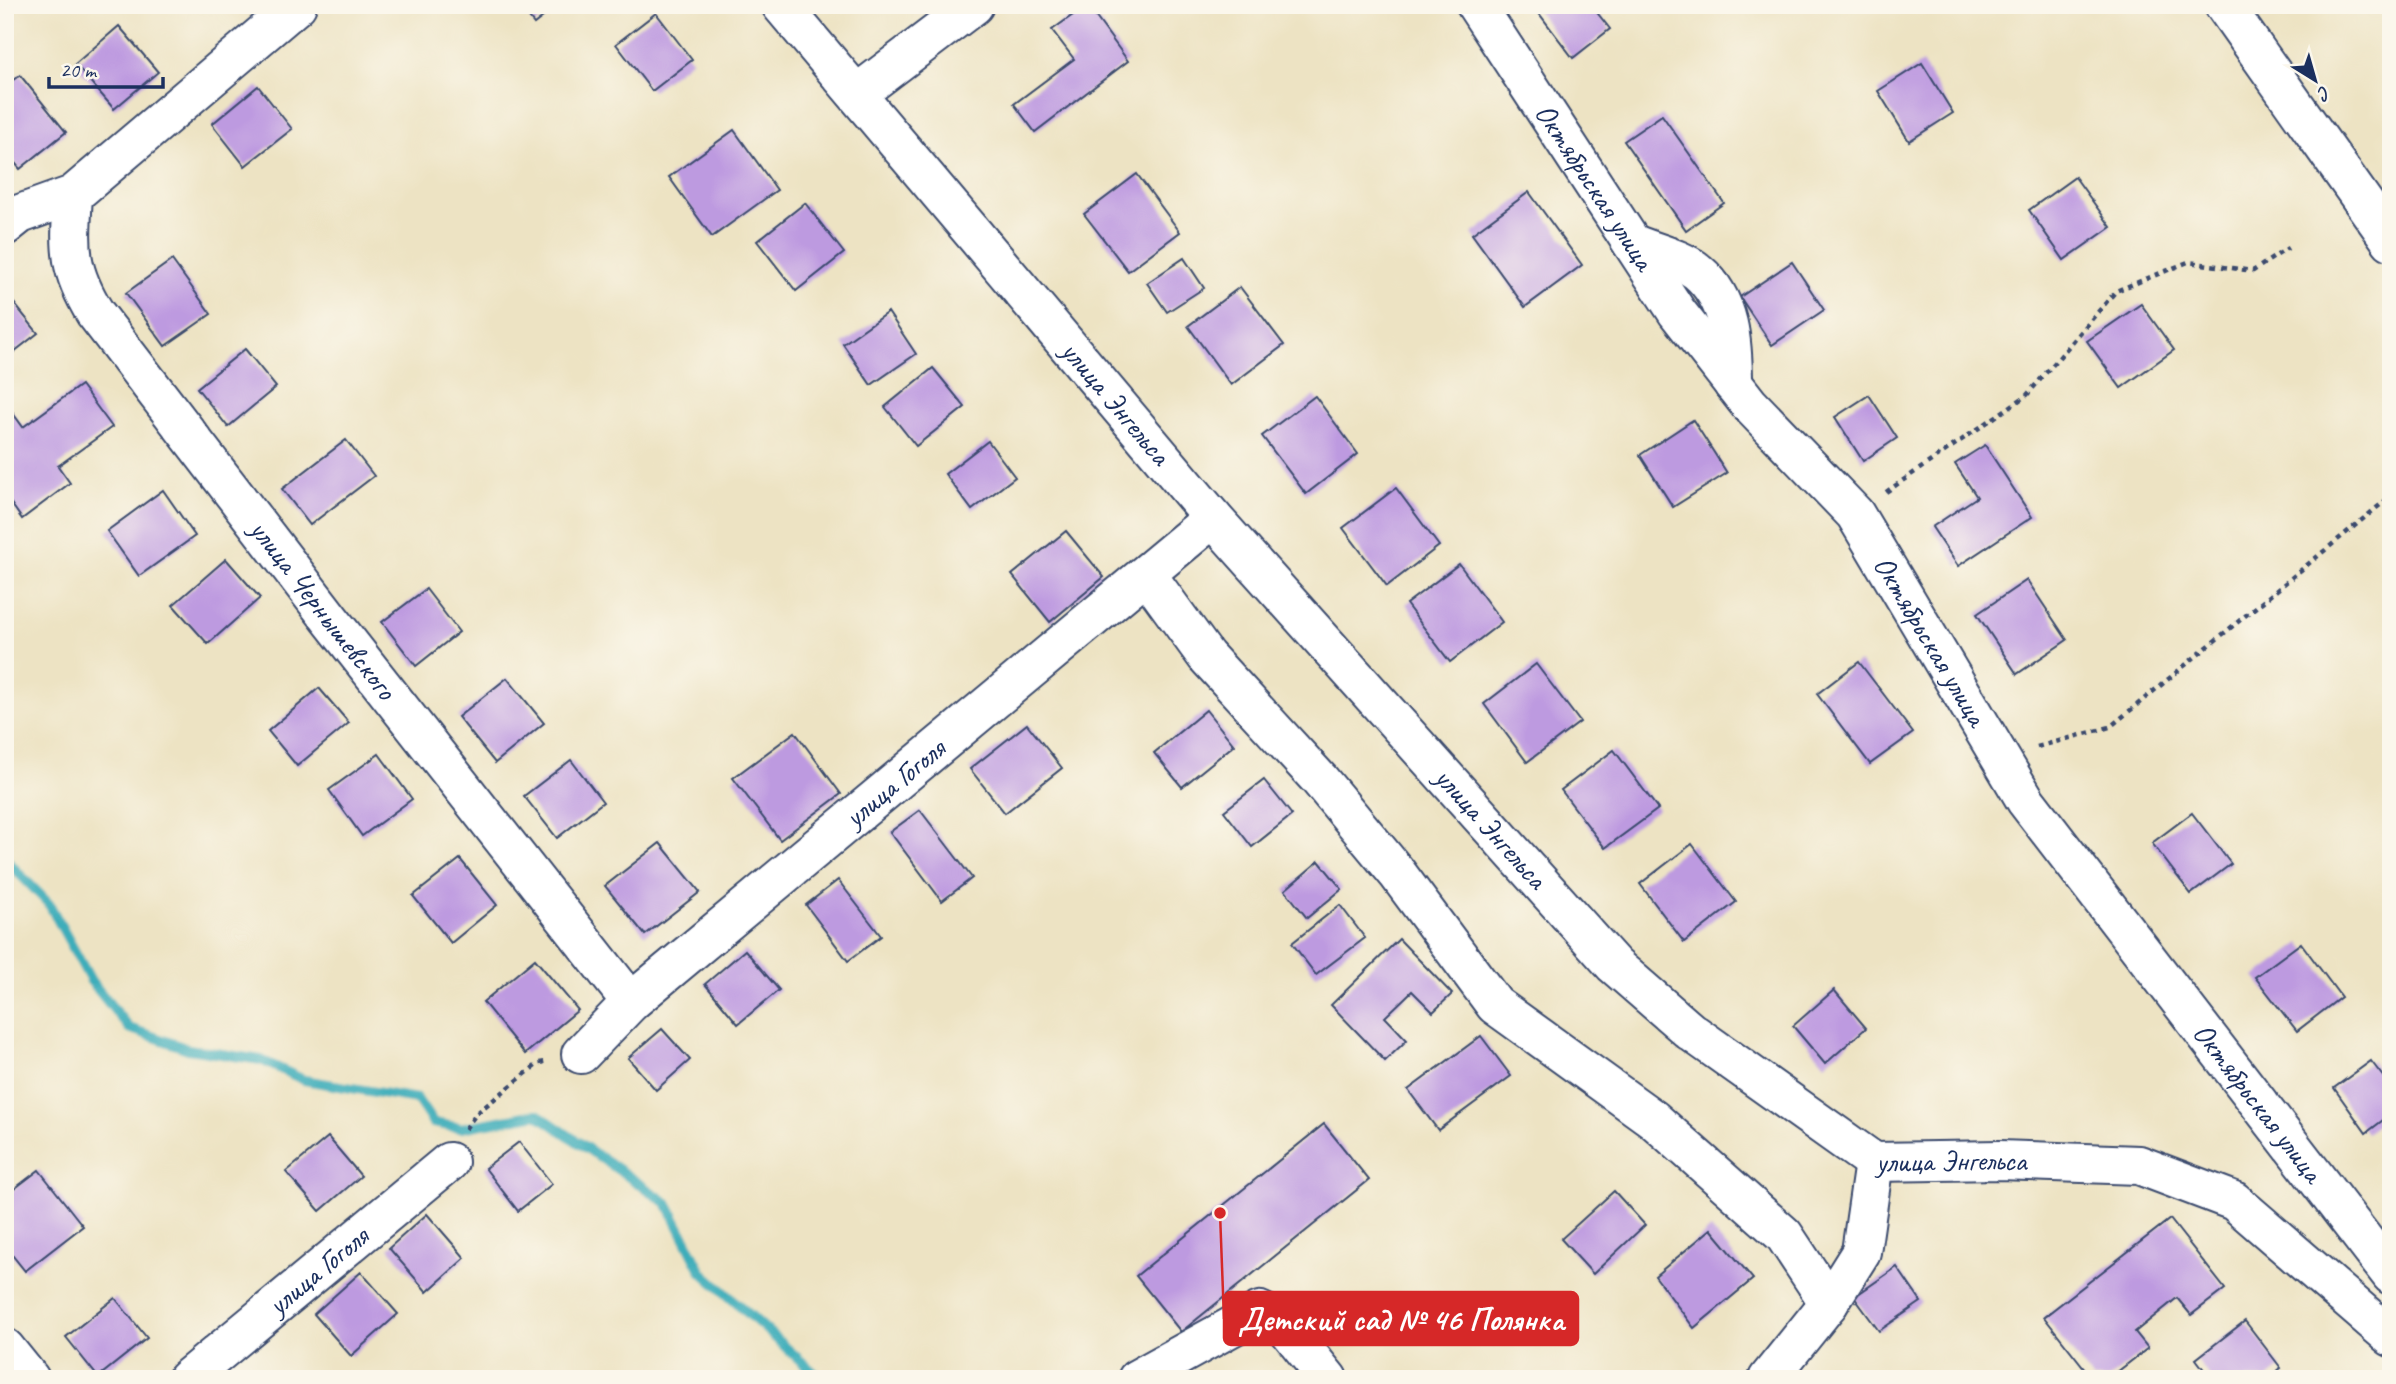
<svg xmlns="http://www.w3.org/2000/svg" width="2396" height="1384" viewBox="0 0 2396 1384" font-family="Caveat,sans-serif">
<rect width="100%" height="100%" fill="#fbf7ec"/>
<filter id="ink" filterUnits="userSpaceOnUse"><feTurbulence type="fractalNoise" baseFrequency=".0143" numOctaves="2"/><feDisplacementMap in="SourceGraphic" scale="14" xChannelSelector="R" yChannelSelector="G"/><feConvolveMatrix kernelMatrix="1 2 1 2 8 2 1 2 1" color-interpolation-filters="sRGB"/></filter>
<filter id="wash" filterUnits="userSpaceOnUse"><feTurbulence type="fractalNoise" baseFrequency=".00686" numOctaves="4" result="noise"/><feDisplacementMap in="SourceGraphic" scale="28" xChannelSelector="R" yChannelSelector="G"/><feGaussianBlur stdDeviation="1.57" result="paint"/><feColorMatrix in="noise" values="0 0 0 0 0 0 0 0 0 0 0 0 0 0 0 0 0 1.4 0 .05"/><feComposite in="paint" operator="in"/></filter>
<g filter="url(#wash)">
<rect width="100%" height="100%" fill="#ede3c3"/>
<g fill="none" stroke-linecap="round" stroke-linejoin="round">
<path stroke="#3eadba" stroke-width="10" d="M5 859 49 904 91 981 129 1028 188 1049 261 1060 304 1080 417 1099 433 1123 461 1128 537 1114 667 1203 702 1272 821 1379"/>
</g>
<g id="blocks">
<g fill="#bd9ae0">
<path d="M519 5H558L534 24Z"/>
<path d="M1087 5 1128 61 1035 132 1014 104 1074 59 1052 30Z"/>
<path d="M1538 5H1591L1610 29 1573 58 1535 8Z"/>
<path d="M656 13 692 60 652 91 616 44Z"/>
<path d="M119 26 158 72 114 109 75 64Z"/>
<path d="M1922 63 1953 113 1909 141 1878 91Z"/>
<path d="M20 75 66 132 20 169 5 151V86Z"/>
<path d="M258 86 292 129 245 166 212 124Z"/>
<path d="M1662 115 1724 203 1686 230 1624 141Z"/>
<path d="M734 130 777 190 712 237 669 177Z"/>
<path d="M1137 174 1180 232 1128 271 1084 214Z"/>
<path d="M2075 177 2111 227 2064 260 2029 210Z"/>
<path d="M1529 192 1582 265 1525 307 1472 234Z"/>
<path d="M805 203 844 253 796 291 757 241Z"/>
<path d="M1184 258 1204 288 1167 312 1147 283Z"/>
<path d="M172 260 211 314 165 346 126 293Z"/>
<path d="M1792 262 1824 310 1772 345 1740 297Z"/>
<path d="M1240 287 1284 345 1231 385 1188 326Z"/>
<path d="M5 292 38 333 5 359Z"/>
<path d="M2141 304 2174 350 2121 388 2087 341Z"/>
<path d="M888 312 916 354 871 385 843 344Z"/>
<path d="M245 349 276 387 228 427 197 388Z"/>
<path d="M933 368 965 407 916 446 885 407Z"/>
<path d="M81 385 112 427 58 466 70 483 22 519 5 495V411L9 408 23 427Z"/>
<path d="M1869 395 1897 438 1863 461 1835 417Z"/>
<path d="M1315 396 1358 454 1306 494 1262 436Z"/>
<path d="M1693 420 1727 473 1673 507 1640 455Z"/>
<path d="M346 440 374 476 310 525 282 489Z"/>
<path d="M988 441 1015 477 972 510 945 474Z"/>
<path d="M1985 445 2032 517 1958 566 1932 527 1977 497 1955 464Z"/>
<path d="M1396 488 1439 546 1387 586 1343 528Z"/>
<path d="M163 490 195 536 139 576 107 531Z"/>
<path d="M1066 531 1104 577 1050 622 1012 575Z"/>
<path d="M226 559 260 598 208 644 173 605Z"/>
<path d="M1459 564 1502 622 1450 662 1406 604Z"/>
<path d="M2027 580 2067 640 2017 674 1977 614Z"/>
<path d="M426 589 459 632 416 666 382 622Z"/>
<path d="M1859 662 1913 733 1870 764 1817 694Z"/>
<path d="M1536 664 1580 722 1527 762 1484 704Z"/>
<path d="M507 678 544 723 495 763 458 717Z"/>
<path d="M319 688 349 723 297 766 268 731Z"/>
<path d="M1206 710 1234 745 1182 787 1154 753Z"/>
<path d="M1027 724 1062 768 1005 813 970 769Z"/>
<path d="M795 732 841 794 780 840 733 778Z"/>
<path d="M1614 750 1658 809 1605 848 1561 790Z"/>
<path d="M379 754 412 799 362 836 329 790Z"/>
<path d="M571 760 603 802 557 838 524 796Z"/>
<path d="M1264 780 1292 815 1252 847 1224 811Z"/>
<path d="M920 810 972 878 942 901 890 832Z"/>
<path d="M2192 813 2231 864 2191 894 2152 843Z"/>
<path d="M660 843 700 892 645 935 605 886Z"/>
<path d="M1692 844 1736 902 1684 942 1640 884Z"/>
<path d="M460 859 497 905 451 943 413 896Z"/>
<path d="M1319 861 1342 889 1307 918 1285 890Z"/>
<path d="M838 880 881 936 848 961 806 905Z"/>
<path d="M1340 905 1365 938 1316 975 1292 943Z"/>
<path d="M1399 939 1452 994 1433 1012 1412 991 1385 1017 1407 1040 1385 1061 1331 1005Z"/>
<path d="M2301 943 2341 997 2297 1031 2255 977Z"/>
<path d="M745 950 779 990 738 1024 705 984Z"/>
<path d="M535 959 578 1010 525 1054 483 1002Z"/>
<path d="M1834 990 1866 1028 1825 1064 1793 1026Z"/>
<path d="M662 1029 690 1060 656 1090 628 1058Z"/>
<path d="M1481 1036 1511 1076 1438 1130 1408 1090Z"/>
<path d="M2371 1061 2391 1087V1114L2366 1133 2334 1088Z"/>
<path d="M1324 1124 1369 1180 1181 1332 1136 1276Z"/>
<path d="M328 1137 361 1176 320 1211 286 1172Z"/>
<path d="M519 1142 552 1184 518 1211 485 1168Z"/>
<path d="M39 1170 83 1226 25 1271 5 1246V1196Z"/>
<path d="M1614 1191 1645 1225 1593 1274 1561 1239Z"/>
<path d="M427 1214 465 1258 427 1292 389 1248Z"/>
<path d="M2170 1219 2225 1289 2191 1315 2177 1298 2135 1332 2148 1348 2108 1379H2093L2044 1317Z"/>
<path d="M1711 1229 1753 1279 1694 1328 1655 1276Z"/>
<path d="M1897 1267 1921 1302 1879 1331 1854 1297Z"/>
<path d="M361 1272 398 1314 351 1356 314 1314Z"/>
<path d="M115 1298 147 1338 98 1377 66 1337Z"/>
<path d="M2245 1321 2281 1368 2267 1379H2211L2196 1359Z"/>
</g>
</g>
</g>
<g filter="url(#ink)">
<use href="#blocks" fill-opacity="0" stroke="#3a4a6d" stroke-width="2"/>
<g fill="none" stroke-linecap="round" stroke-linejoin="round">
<defs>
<g id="minor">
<path id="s1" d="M781 5 1213 518 1614 965 1690 1031 1874 1162 2000 1160 2139 1165 2234 1201 2391 1337"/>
<path id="s2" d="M1476 5 1677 312 1749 404 1855 514 2026 801 2391 1275"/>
<path d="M2224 5 2391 241"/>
<path d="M858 93 974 5"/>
<path id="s3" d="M73 195C70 247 67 267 95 313L330 619 631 1002"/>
<path d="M5 226 20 214 73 195 297 5"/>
<path d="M1632 243C1652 252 1682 258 1698 272 1731 300 1733 344 1733 384"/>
<path d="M1147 575 1206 656 1319 779 1397 873 1495 1005 1653 1119 1784 1235 1829 1303"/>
<path id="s4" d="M581 1054 631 1002 1213 518"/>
<path d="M5 1348 30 1379"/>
<path id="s5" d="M187 1379 449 1162"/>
<path d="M1137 1379 1260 1311 1282 1322 1328 1379"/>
<path d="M1768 1379 1829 1303 1861 1252 1874 1162"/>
</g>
</defs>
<use href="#minor" stroke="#3a4a6d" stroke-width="42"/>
<g stroke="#3a4a6d" stroke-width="4.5" stroke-dasharray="5 5" stroke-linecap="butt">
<path d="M1886 492 2027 395 2116 291 2188 262 2253 271 2288 248"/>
<path d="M2037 747 2110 727 2391 496"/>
<path d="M465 1129 477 1113 539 1063 546 1062"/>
</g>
<use href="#minor" stroke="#fff" stroke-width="38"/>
</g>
</g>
<g text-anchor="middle" stroke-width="5" stroke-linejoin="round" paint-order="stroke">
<g font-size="30" fill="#1b2f5e" stroke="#fbf7ec">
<text dy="10" stroke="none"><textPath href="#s2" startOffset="217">Октябрьская улица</textPath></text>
<text dy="10" stroke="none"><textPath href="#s1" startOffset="520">улица Энгельса</textPath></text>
<text dy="10" stroke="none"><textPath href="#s3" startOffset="497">улица Чернышевского</textPath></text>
<text dy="10" stroke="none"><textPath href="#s2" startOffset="784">Октябрьская улица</textPath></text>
<text dy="10" stroke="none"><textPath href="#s4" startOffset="415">улица Гоголя</textPath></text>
<text dy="10" stroke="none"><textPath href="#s1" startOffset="1087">улица Энгельса</textPath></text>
<text dy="10" stroke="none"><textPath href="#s2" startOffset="1351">Октябрьская улица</textPath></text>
<text dy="10" stroke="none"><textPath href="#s1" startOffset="1675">улица Энгельса</textPath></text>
<text dy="10" stroke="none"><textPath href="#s5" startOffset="170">улица Гоголя</textPath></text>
</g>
</g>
<path fill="none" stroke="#d62828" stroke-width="2.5" d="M1220 1213L1224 1319"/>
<circle fill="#d62828" stroke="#fbf7ec" stroke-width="2.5" cx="1220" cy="1213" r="7"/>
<rect fill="#d62828" stroke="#d62828" stroke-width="2.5" x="1224" y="1292" width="354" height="53" rx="7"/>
<g font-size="32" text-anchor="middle" font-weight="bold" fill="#fff">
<text x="1401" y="1330">Детский сад № 46 Полянка</text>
</g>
<rect width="2396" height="1384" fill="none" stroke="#fbf7ec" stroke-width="28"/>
<g transform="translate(2315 80) rotate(143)" stroke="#fbf7ec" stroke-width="5" paint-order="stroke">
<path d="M0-5L12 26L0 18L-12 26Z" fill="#1b2f5e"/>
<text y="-10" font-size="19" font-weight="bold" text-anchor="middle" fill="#1b2f5e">С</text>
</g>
<path d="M49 77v10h114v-10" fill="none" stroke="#1b2f5e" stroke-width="3.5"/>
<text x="60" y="77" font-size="21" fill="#1b2f5e" stroke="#fbf7ec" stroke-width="5" paint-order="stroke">20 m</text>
</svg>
